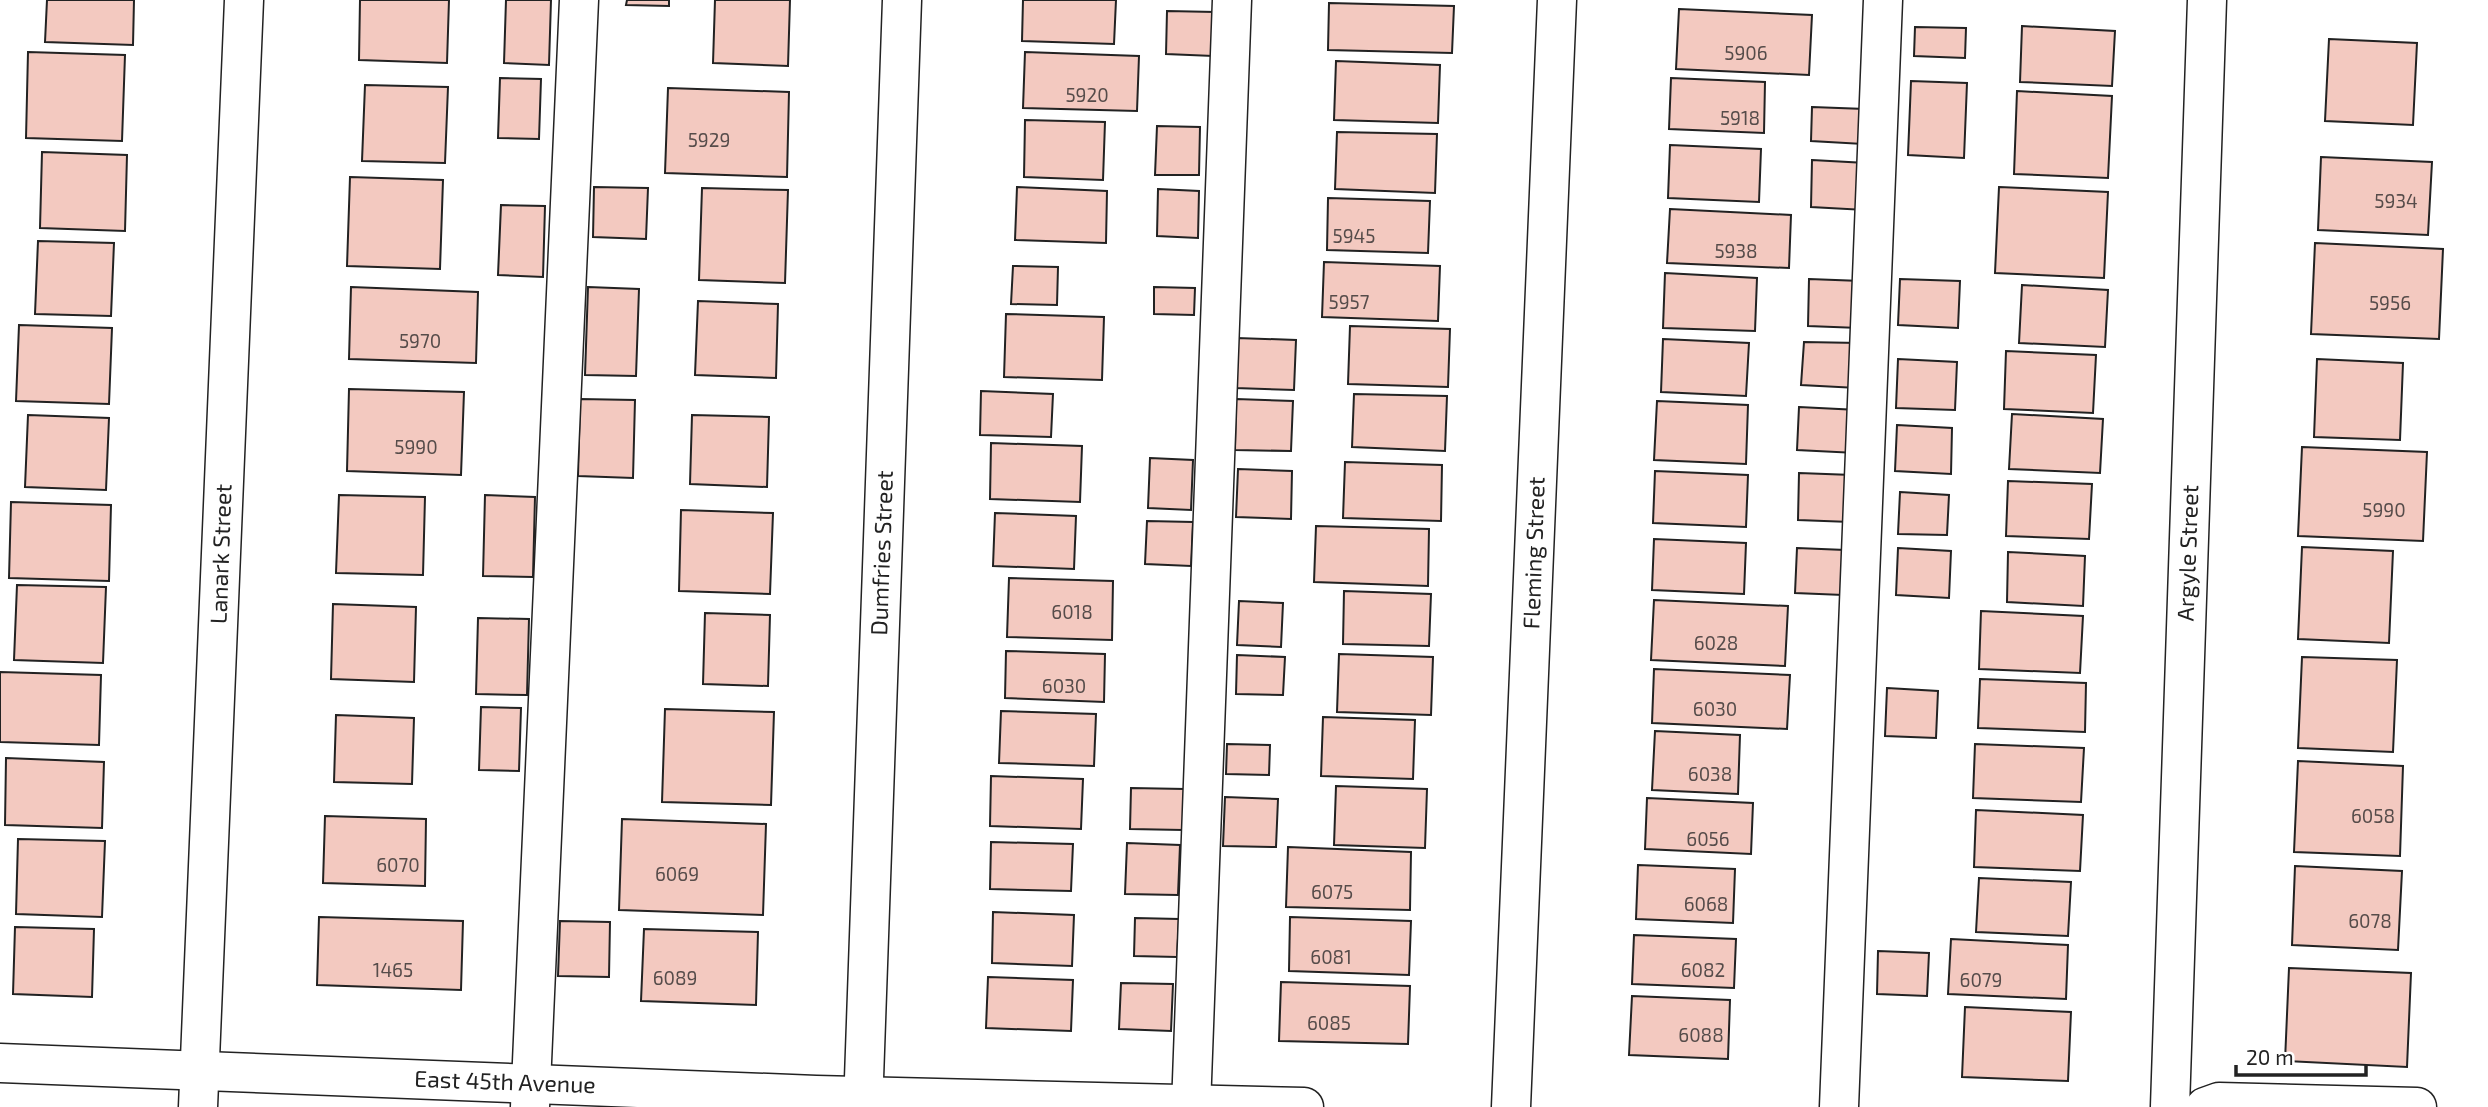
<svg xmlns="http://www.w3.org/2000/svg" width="2488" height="1107" viewBox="0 0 2488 1107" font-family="'Exo 2',sans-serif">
<rect width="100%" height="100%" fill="#fff"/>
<g fill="#f3c9c0" stroke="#222" stroke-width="2">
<path d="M47 0H134L133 45 45 42Z"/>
<path d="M360 0H449L447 63 359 60Z"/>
<path d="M506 0H551L549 65 504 63Z"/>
<path d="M627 0H669V6L626 5Z"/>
<path d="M715 0H790L788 66 713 63Z"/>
<path d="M1023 0H1116L1114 44 1022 41Z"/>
<path d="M1329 3 1454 6 1452 53 1328 50Z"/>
<path d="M1679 9 1812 15 1809 75 1676 69Z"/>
<path d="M1167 11 1215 12 1213 56 1166 54Z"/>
<path d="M2022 26 2115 31 2112 86 2020 82Z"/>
<path d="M1915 27 1966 28 1965 58 1914 56Z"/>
<path d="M2329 39 2417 43 2413 125 2325 121Z"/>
<path d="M28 52 125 55 122 141 26 138Z"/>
<path d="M1025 52 1139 56 1137 111 1023 108Z"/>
<path d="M1336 61 1440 65 1438 123 1334 120Z"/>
<path d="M500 78 541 79 539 139 498 138Z"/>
<path d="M1671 78 1765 82 1764 133 1669 129Z"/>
<path d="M1911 81 1967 83 1964 158 1908 155Z"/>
<path d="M365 85 448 87 445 163 362 161Z"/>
<path d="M668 88 789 92 787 177 665 173Z"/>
<path d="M2017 91 2112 96 2108 178 2014 174Z"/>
<path d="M1812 107 1865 109 1863 144 1811 141Z"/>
<path d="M1025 120 1105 122 1103 180 1024 177Z"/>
<path d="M1157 126 1200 127 1199 175H1155Z"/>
<path d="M1337 132 1437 134 1435 193 1335 189Z"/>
<path d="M1670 145 1761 149 1759 202 1668 198Z"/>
<path d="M42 152 127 155 125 231 40 228Z"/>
<path d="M2321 157 2432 162 2428 235 2318 230Z"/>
<path d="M1812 160 1866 163 1865 210 1811 207Z"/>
<path d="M350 177 443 180 440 269 347 266Z"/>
<path d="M594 187 648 188 646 239 593 237Z"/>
<path d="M1017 187 1107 191 1106 243 1015 240Z"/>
<path d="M1999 187 2108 192 2104 278 1995 273Z"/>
<path d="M702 188 788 190 785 283 699 280Z"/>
<path d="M1158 189 1199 191 1198 238 1157 236Z"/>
<path d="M1328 198 1430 201 1428 253 1327 250Z"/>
<path d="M501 205 545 206 543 277 498 275Z"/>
<path d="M1670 209 1791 215 1789 268 1667 263Z"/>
<path d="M38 241 114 243 111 316 35 314Z"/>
<path d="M2315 243 2443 249 2439 339 2311 334Z"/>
<path d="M1324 262 1440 266 1438 321 1322 317Z"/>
<path d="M1013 266 1058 267 1057 305 1011 304Z"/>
<path d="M1665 273 1757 278 1755 331 1663 328Z"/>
<path d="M1809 279 1861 281 1859 328 1808 326Z"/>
<path d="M1900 279 1960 281 1958 328 1898 325Z"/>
<path d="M2022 285 2108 290 2105 347 2019 343Z"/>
<path d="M351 287 478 292 476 363 349 359Z"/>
<path d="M588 287 639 289 636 376 585 375Z"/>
<path d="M1154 287 1195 288 1194 315 1154 314Z"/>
<path d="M698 301 778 304 776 378 695 375Z"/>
<path d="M1006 314 1104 317 1102 380 1004 377Z"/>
<path d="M19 325 112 328 109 404 16 401Z"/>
<path d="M1350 326 1450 329 1448 387 1348 384Z"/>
<path d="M1237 338 1296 340 1294 390 1235 388Z"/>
<path d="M1663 339 1749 343 1746 396 1661 392Z"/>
<path d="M1804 342 1859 343 1857 388 1801 385Z"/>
<path d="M2006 351 2096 355 2093 413 2004 409Z"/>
<path d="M1898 359 1957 362 1955 410 1896 408Z"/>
<path d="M2317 359 2403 363 2400 440 2314 437Z"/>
<path d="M349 389 464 392 461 475 347 471Z"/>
<path d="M981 391 1053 394 1051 437 980 435Z"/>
<path d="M1354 394 1447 396 1445 451 1352 447Z"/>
<path d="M580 399 635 400 633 478 578 476Z"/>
<path d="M1236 399 1293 401 1291 451 1235 450Z"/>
<path d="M1657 401 1748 405 1746 464 1654 460Z"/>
<path d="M1799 407 1858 410 1856 453 1797 450Z"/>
<path d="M2012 414 2103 419 2100 473 2009 469Z"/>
<path d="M28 415 109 418 106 490 25 487Z"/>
<path d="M692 415 769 417 767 487 690 484Z"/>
<path d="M1897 425 1952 428 1951 474 1895 471Z"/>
<path d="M991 443 1082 446 1080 502 990 499Z"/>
<path d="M2302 447 2427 452 2423 541 2298 536Z"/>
<path d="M1150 458 1193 460 1191 510 1148 508Z"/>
<path d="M1345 462 1442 465 1441 521 1343 518Z"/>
<path d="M1238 469 1292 471 1291 519 1236 517Z"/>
<path d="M1655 471 1748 475 1746 527 1653 523Z"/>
<path d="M1799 473 1852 475 1850 522 1798 520Z"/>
<path d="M2008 481 2092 484 2089 539 2006 536Z"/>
<path d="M1900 492 1949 495 1947 535 1898 534Z"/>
<path d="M339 495 425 497 423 575 336 573Z"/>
<path d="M485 495 535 497 533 577 483 576Z"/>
<path d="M11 502 111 505 109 581 9 578Z"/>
<path d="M681 510 773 513 770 594 679 591Z"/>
<path d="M995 513 1076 516 1074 569 993 566Z"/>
<path d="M1147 521 1193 522 1191 566 1145 564Z"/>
<path d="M1316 526 1429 529 1428 586 1314 582Z"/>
<path d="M1654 539 1746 543 1744 594 1652 590Z"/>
<path d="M2302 547 2393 551 2389 643 2298 639Z"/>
<path d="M1797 548 1845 550 1843 595 1795 593Z"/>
<path d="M1898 548 1951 551 1949 598 1896 595Z"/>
<path d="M2008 552 2085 556 2083 606 2007 602Z"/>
<path d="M1009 578 1113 581 1112 640 1007 637Z"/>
<path d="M17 585 106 587 103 663 14 660Z"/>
<path d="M1344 591 1431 594 1429 646 1343 644Z"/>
<path d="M1654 600 1788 606 1785 666 1651 660Z"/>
<path d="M1239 601 1283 603 1281 647 1237 645Z"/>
<path d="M333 604 416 607 414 682 331 679Z"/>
<path d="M1981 611 2083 616 2080 673 1979 669Z"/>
<path d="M705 613 770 615 768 686 703 684Z"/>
<path d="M478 618 529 619 527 695 476 694Z"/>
<path d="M1006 651 1105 654 1104 702 1005 698Z"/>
<path d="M1339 654 1433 657 1431 715 1337 712Z"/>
<path d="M1237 655 1285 657 1283 695 1236 694Z"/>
<path d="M2302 657 2397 660 2393 752 2298 748Z"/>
<path d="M1654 669 1790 675 1787 729 1652 723Z"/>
<path d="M0 672 101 675 99 745 0 742Z"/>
<path d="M1980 679 2086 683 2085 732 1978 728Z"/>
<path d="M1887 688 1938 691 1936 738 1885 736Z"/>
<path d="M481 707 521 708 519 771 479 770Z"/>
<path d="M665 709 774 712 771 805 662 802Z"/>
<path d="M1001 711 1096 714 1094 766 999 763Z"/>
<path d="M336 715 414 718 412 784 334 782Z"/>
<path d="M1323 717 1415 720 1413 779 1321 776Z"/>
<path d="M1655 731 1740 735 1738 794 1652 790Z"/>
<path d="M1227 744 1270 745 1269 775 1226 774Z"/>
<path d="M1975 744 2084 748 2081 802 1973 798Z"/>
<path d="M6 758 104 762 102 828 5 825Z"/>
<path d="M2298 761 2403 766 2400 856 2294 852Z"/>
<path d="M991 776 1083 779 1081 829 990 826Z"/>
<path d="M1336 786 1427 789 1425 848 1334 845Z"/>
<path d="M1131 788 1185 789 1183 830 1130 829Z"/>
<path d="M1225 797 1278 799 1276 847 1223 846Z"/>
<path d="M1647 798 1753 803 1751 854 1645 849Z"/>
<path d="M1976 810 2083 815 2080 871 1974 867Z"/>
<path d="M325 816 426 819 425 886 323 883Z"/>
<path d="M622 819 766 824 763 915 619 910Z"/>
<path d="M18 839 105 841 102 917 16 914Z"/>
<path d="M991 842 1073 844 1071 891 990 889Z"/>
<path d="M1127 843 1180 845 1178 895 1125 894Z"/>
<path d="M1288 847 1411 852 1410 910 1286 907Z"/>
<path d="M1638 865 1735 869 1733 923 1636 919Z"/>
<path d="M2295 866 2402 871 2398 950 2292 945Z"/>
<path d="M1979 878 2071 882 2068 936 1976 932Z"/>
<path d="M993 912 1074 915 1072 966 992 963Z"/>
<path d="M319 917 463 921 461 990 317 985Z"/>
<path d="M1290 917 1411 921 1409 975 1289 971Z"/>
<path d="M1135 918 1179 919 1177 957 1134 956Z"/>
<path d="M560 921 610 922 609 977 558 976Z"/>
<path d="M15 927 94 929 92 997 13 994Z"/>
<path d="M644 929 758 932 756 1005 641 1001Z"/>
<path d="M1634 935 1736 939 1734 988 1632 984Z"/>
<path d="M1951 939 2068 945 2066 999 1948 994Z"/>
<path d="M1878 951 1929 953 1927 996 1877 994Z"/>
<path d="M2289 968 2411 973 2407 1067 2285 1061Z"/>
<path d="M988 977 1073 980 1071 1031 986 1028Z"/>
<path d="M1281 982 1410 986 1408 1044 1279 1041Z"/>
<path d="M1121 983 1173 984 1171 1031 1119 1029Z"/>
<path d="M1632 996 1730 1000 1728 1059 1629 1055Z"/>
<path d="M1965 1007 2071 1012 2068 1081 1962 1077Z"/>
</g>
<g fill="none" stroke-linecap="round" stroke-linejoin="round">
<defs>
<g id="minor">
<path d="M0 1063 816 1095 1304 1107"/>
<path d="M198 1107 244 0"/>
<path d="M530 1107 579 0"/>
<path d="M863 1107 902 0"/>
<path d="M1191 1107 1232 0"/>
<path d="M1511 1107 1557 0"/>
<path d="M1839 1107 1883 0"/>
<path d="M2170 1107 2207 0"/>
<path d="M2205 1107 2219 1102 2417 1107"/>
</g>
</defs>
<use href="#minor" stroke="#222" stroke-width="41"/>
<use href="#minor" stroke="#fff" stroke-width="38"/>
</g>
<g text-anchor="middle" stroke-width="5" stroke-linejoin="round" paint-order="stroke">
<g font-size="19" fill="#564c4a">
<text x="1746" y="60">5906</text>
<text x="1087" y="102">5920</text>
<text x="1740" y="125">5918</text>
<text x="709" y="147">5929</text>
<text x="2396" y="208">5934</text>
<text x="1354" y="243">5945</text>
<text x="1736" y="258">5938</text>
<text x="1349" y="309">5957</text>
<text x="2390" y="310">5956</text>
<text x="420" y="348">5970</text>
<text x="416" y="454">5990</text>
<text x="2384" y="517">5990</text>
<text x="1072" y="619">6018</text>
<text x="1716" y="650">6028</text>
<text x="1064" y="693">6030</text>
<text x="1715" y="716">6030</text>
<text x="1710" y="781">6038</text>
<text x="2373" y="823">6058</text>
<text x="1708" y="846">6056</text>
<text x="398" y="872">6070</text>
<text x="677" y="881">6069</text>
<text x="1332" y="899">6075</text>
<text x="1706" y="911">6068</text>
<text x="2370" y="928">6078</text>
<text x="1331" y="964">6081</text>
<text x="393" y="977">1465</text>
<text x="1703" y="977">6082</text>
<text x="675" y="985">6089</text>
<text x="1981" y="987">6079</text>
<text x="1329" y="1030">6085</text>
<text x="1701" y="1042">6088</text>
</g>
<g font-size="23" fill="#222" stroke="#fff">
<text transform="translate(882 553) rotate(-88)" y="8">Dumfries Street</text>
<text transform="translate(1534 553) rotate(-88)" y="8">Fleming Street</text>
<text transform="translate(2188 553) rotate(-88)" y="8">Argyle Street</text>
<text transform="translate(221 554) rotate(-88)" y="8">Lanark Street</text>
<text transform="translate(505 1082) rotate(2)" y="8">East 45th Avenue</text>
</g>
</g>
<path d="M2236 1065v10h130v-10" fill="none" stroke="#222222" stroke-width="3.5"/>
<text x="2246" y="1065" font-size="21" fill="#222222" stroke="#ffffff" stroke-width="5" paint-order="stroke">20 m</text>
</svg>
